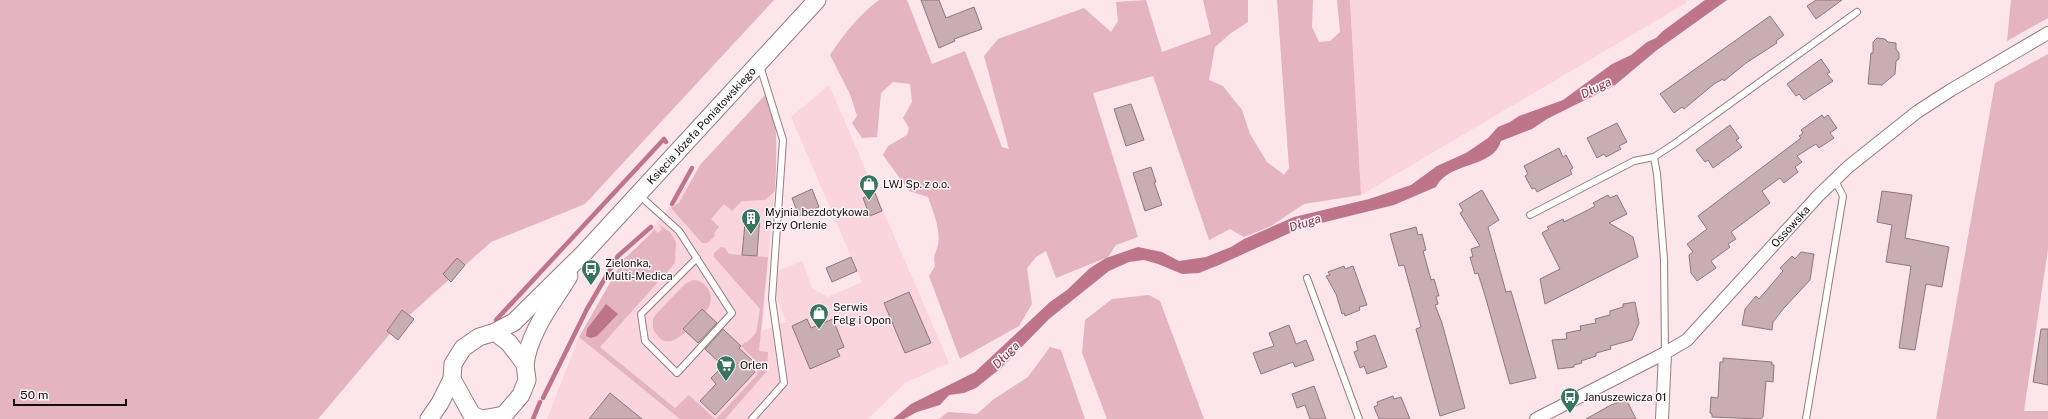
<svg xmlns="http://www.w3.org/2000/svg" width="2048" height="419" viewBox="0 0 2048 419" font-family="'Public Sans',sans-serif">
<rect width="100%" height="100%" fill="#fce5eb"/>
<g fill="#fad5de">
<path d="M1350 0H1686V3L1361 195Z"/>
<path d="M829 85 949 363 905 383 868 419H547L579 337 616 274 710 156 774 194 762 331 786 322 776 296 778 271 802 261 812 288 828 297 862 282 791 117Z"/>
</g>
<g fill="#e4b4c1">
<path d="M0 0H774L585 204 491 242 395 328 318 419H0Z"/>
<path d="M879 0H907L932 64 965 51 1002 147 1009 149 984 56 998 39 1084 8 1111 32 1118 21 1116 2 1146 0 1162 52 1211 34 1203 0H1248V22L1231 33 1215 47 1209 80 1223 86 1242 110 1250 134 1267 162 1284 175 1289 168 1277 0H1313L1312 27 1319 42 1330 41 1340 32 1337 0H1350L1361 195 1304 204 1271 226 1244 237 1230 229 1209 240 1153 76 1093 93 1138 237 1116 245 1108 257 1056 278 1046 251 1036 257 1027 268 1032 304 1019 326 960 359 929 276 935 266C933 254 935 256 938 245 941 229 933 212 928 197L909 191 883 155 888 146 907 135 909 128 903 118 912 102 910 84 893 82 881 93 877 137 862 138 852 123 857 116 850 94 830 55C844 34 859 15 879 0Z"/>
<path d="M2011 0H2048V18L2007 41Z"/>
<path d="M2048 54V249L2024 411H2048V419H1936L1995 83Z"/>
<path d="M767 93C780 119 776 162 775 191L765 200 742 201 732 211 724 204 711 219 719 227 714 233 715 236 707 243H702L671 208 679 203 700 165Z"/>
<path d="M658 224 670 232 676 242 675 263 600 347 675 408 689 395 715 419H680L579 337 623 260 652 233 654 229 658 233 662 229Z"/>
<path d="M721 247 725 248 729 254 768 257 759 351 768 352 767 371 725 419H716L757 375 758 363 741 346 745 342 746 343 756 333 760 309 714 257V253Z"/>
<path d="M693 280C705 281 714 292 710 304 707 312 700 318 694 324 682 336 664 354 653 328V319L657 313 686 283Z"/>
<path d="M1149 295 1160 301 1204 419H1107L1082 353 1085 320 1112 299Z"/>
<path d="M1050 347 1061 350 1085 419H939L948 412 977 414 994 399 1028 377Z"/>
</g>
<g fill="#be758b">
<path d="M1705 0H1727L1657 50 1615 85 1547 119 1532 129 1501 141C1493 169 1449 161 1436 187L1394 205 1301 228 1219 265 1199 273 1182 274 1158 264 1144 260 1129 262 1109 271 1049 319 1001 368 976 388 964 393 949 395 940 405 917 412 904 419H893L911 404 975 372 1050 302 1067 290 1090 268 1106 258 1138 247 1162 252 1179 261 1206 257 1231 247 1244 239 1294 217 1369 199 1411 185 1437 166 1466 153 1488 138 1498 127 1510 122 1519 116 1563 100 1612 64 1631 55 1647 42 1656 38 1663 31Z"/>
<path d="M606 304 618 314 597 336 591 338 586 336 587 329Z"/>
</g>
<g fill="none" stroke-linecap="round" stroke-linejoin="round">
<g stroke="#be758b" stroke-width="4.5">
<path d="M672 204 692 168"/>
<path d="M496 320 664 139 666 142"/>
<path d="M543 398 587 309 618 256 651 227"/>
<path d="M533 419 540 402"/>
</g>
</g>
<g fill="#c9adb4" stroke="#90767d">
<path d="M921 0H939L946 18 974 7 982 29 954 39 955 41 939 48Z"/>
<path d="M1816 0H1842L1816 19 1807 6Z"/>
<path d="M1770 16 1784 35 1776 41 1777 43 1746 63 1724 81 1723 79 1714 84 1684 109 1682 107 1674 113 1660 94Z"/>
<path d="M1877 38 1885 39 1888 42 1896 43V49L1899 53V59L1896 61 1895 74 1882 85 1868 84 1871 53H1873V42Z"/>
<path d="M1821 59 1830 72 1827 74 1833 81 1804 100 1799 94 1796 96 1787 84Z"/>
<path d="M1131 104 1144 140 1126 146 1114 109Z"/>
<path d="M1822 115 1824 118 1828 115 1837 128 1830 133 1834 138 1819 148 1816 144 1797 156 1802 162 1795 167 1798 172 1784 183 1780 178 1762 191 1770 203 1731 232 1736 239 1728 244 1730 247 1711 261 1716 268 1697 281 1691 273 1689 255 1693 252 1687 244 1707 229 1698 216 1801 138 1799 136 1803 133 1801 130Z"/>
<path d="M1617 123 1627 142 1619 146 1621 149 1606 157 1604 154 1597 158 1587 138Z"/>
<path d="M1730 125 1739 138 1736 140 1742 147 1713 168 1708 160 1705 162 1696 150Z"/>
<path d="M1559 148 1563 157 1566 155 1573 168 1570 170 1572 174 1537 192 1535 188 1532 189 1525 176 1528 174 1524 166Z"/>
<path d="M1151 167 1156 182H1154L1162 205 1145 211 1133 173Z"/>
<path d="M812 189 819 207 799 216 792 198Z"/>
<path d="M1482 190 1499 220 1488 227 1506 292 1511 291 1536 378 1510 384 1486 299 1478 273 1475 274 1470 257H1473L1471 249 1480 246 1460 213 1463 211 1459 204Z"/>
<path d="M1882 191 1912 195 1905 238 1949 247 1942 287 1926 284 1915 350 1899 348 1911 266 1886 262 1892 225 1877 222Z"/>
<path d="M875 193 882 211 870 216 863 198Z"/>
<path d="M1608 195 1610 198 1617 195 1627 214 1609 223 1633 237 1638 257 1545 304 1540 279 1560 269 1542 233 1549 229 1547 227 1563 219 1564 222 1588 210 1595 206 1593 203Z"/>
<path d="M746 213 760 215 757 256 742 255Z"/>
<path d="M1416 227 1418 235 1422 234 1426 250 1423 251 1427 265 1431 280 1434 279 1439 296H1436L1438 304 1435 305 1442 323 1465 408 1440 416 1416 329 1421 327 1404 265 1399 266 1390 234Z"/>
<path d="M1801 252 1814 254 1810 280 1784 308 1773 322 1772 330 1742 325 1745 309 1756 296 1759 299 1783 271 1780 268 1792 256 1795 259Z"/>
<path d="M851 257 857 271 832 282 826 268Z"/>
<path d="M457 258 465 265 451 282 443 274Z"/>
<path d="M1344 266 1345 269 1353 266 1367 305 1359 307 1360 310 1345 316 1344 313 1342 314 1336 294 1326 276 1330 275 1328 272Z"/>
<path d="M909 292 931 343 905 353 884 303Z"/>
<path d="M1635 302 1639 323 1632 340 1610 346 1611 349 1596 353V356L1581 361 1582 363 1574 365V367L1558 369 1552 340 1567 339 1566 333 1581 330 1580 326 1596 323 1595 319 1610 315V311L1623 307V304Z"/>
<path d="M702 309 717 323 698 343 683 329Z"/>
<path d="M402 310 414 319 398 340 387 331Z"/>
<path d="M807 319 811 328 833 319 844 347 837 350 840 356 810 369 792 326Z"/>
<path d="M1289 325 1296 344 1306 340 1314 360 1295 367 1293 362 1261 374 1253 353 1274 346 1269 333Z"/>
<path d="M723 329 741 346 739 348 754 362 750 366 755 372 715 415 700 401 716 384 711 378 723 366 705 349Z"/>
<path d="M2041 329H2048V385L2033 382Z"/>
<path d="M1375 335 1387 367 1367 374 1364 366 1360 368 1354 352 1358 350 1356 342Z"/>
<path d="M1723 358 1772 362V365H1774L1773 382 1766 381 1763 417 1760 419 1712 417V414L1710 413 1711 397 1718 398 1720 362H1723Z"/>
<path d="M1314 386 1326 419H1310L1305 405 1297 408 1292 394Z"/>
<path d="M610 393 642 419H589Z"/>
<path d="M1393 396 1394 399 1401 397 1410 419H1379L1374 407 1378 405 1377 402Z"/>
<path d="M1626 399 1636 419H1586L1611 405Z"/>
</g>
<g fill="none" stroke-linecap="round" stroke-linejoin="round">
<defs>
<g id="service">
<path d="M639 195 679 231 732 313 677 373 645 341 641 314 697 258"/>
<path d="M1530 215 1634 161 1654 157"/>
<path d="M1307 278 1359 419"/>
<path d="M1665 353 1664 259 1657 174 1654 157 1674 144 1857 12"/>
<path d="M752 419 784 383 772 299 783 140 760 66"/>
<path d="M1806 419 1843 196 1834 179"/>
</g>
<g id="minor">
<path id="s1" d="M1536 419 1665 353 1687 340 1818 196 1848 167 1917 112 1951 90 2048 33"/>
<path d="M1662 419 1665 353"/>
</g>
<g id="secondary">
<path id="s2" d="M495 332 509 343 525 364 527 380 521 395 504 415 482 419 472 415 452 379 453 364 463 348 479 337 495 332 514 322 585 252 817 0"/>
<path d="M525 364C530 330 552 304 569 276"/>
<path d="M429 419 440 403 452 379"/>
</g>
</defs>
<use href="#service" stroke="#957c82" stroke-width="8"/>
<use href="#minor" stroke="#957c82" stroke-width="14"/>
<use href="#secondary" stroke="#957c82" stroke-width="19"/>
<use href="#service" stroke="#fff" stroke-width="6"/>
<use href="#minor" stroke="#fff" stroke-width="12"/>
<use href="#secondary" stroke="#fff" stroke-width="17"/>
</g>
<defs>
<symbol id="shop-pin" viewBox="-11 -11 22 30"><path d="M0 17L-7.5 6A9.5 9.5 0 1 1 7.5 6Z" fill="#377561" stroke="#fdf7f9"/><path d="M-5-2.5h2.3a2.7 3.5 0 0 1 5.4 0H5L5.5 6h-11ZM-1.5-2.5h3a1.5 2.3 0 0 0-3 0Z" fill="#fff"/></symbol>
<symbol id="building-pin" viewBox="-11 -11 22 30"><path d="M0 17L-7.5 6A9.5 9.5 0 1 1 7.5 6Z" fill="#377561" stroke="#fdf7f9"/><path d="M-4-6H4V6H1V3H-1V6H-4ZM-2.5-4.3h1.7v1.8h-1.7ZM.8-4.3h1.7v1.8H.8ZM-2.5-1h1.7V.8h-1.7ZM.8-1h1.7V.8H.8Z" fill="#fff"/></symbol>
<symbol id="bus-pin" viewBox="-11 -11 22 30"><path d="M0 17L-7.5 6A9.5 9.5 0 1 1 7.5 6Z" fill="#377561" stroke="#fdf7f9"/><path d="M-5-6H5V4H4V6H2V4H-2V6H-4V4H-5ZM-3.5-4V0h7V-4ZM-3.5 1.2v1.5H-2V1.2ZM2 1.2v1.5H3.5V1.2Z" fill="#fff"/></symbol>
<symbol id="supermarket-pin" viewBox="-11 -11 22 30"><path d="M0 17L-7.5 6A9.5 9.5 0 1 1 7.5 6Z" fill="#377561" stroke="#fdf7f9"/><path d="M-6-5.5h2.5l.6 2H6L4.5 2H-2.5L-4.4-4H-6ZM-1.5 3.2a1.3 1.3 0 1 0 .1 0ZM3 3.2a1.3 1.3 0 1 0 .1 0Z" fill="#fff"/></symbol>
</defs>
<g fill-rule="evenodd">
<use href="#shop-pin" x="858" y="173" width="22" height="30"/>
<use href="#building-pin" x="740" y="207" width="22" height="30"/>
<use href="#bus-pin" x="580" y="258" width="22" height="30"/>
<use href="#shop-pin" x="808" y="302" width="22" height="30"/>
<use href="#supermarket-pin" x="715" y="354" width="22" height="30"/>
<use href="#bus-pin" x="1559" y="386" width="22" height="30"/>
</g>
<g text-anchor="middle" stroke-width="3" stroke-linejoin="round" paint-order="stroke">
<g font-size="11" fill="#140b0d" stroke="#fdf7f9">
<text dy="4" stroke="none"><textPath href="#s2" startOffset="540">Księcia Józefa Poniatowskiego</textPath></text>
<text dy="4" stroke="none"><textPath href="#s1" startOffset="324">Ossowska</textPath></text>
</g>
<g font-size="11" fill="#140b0d" stroke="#fdf7f9" text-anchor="start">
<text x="883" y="188">LWJ Sp. z o.o.</text>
<text x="765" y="216">Myjnia bezdotykowa<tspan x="765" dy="13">Przy Orlenie</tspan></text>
<text x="605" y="267">Zielonka,<tspan x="605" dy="13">Multi-Medica</tspan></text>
<text x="833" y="311">Serwis<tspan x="833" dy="13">Felg i Opon</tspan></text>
<text x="740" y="369">Orlen</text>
<text x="1584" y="401">Januszewicza 01</text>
</g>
<g font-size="12" font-style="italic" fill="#82294b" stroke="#fdf7f9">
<text transform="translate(1596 88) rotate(-26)" y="4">Długa</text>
<text transform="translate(1305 223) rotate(-18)" y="4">Długa</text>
<text transform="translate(1006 355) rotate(-45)" y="4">Długa</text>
</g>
</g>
<path d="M14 399v6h112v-6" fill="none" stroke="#140b0d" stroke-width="2"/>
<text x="20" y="399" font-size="12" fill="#140b0d" stroke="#fdf7f9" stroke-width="3" paint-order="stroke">50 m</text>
</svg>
